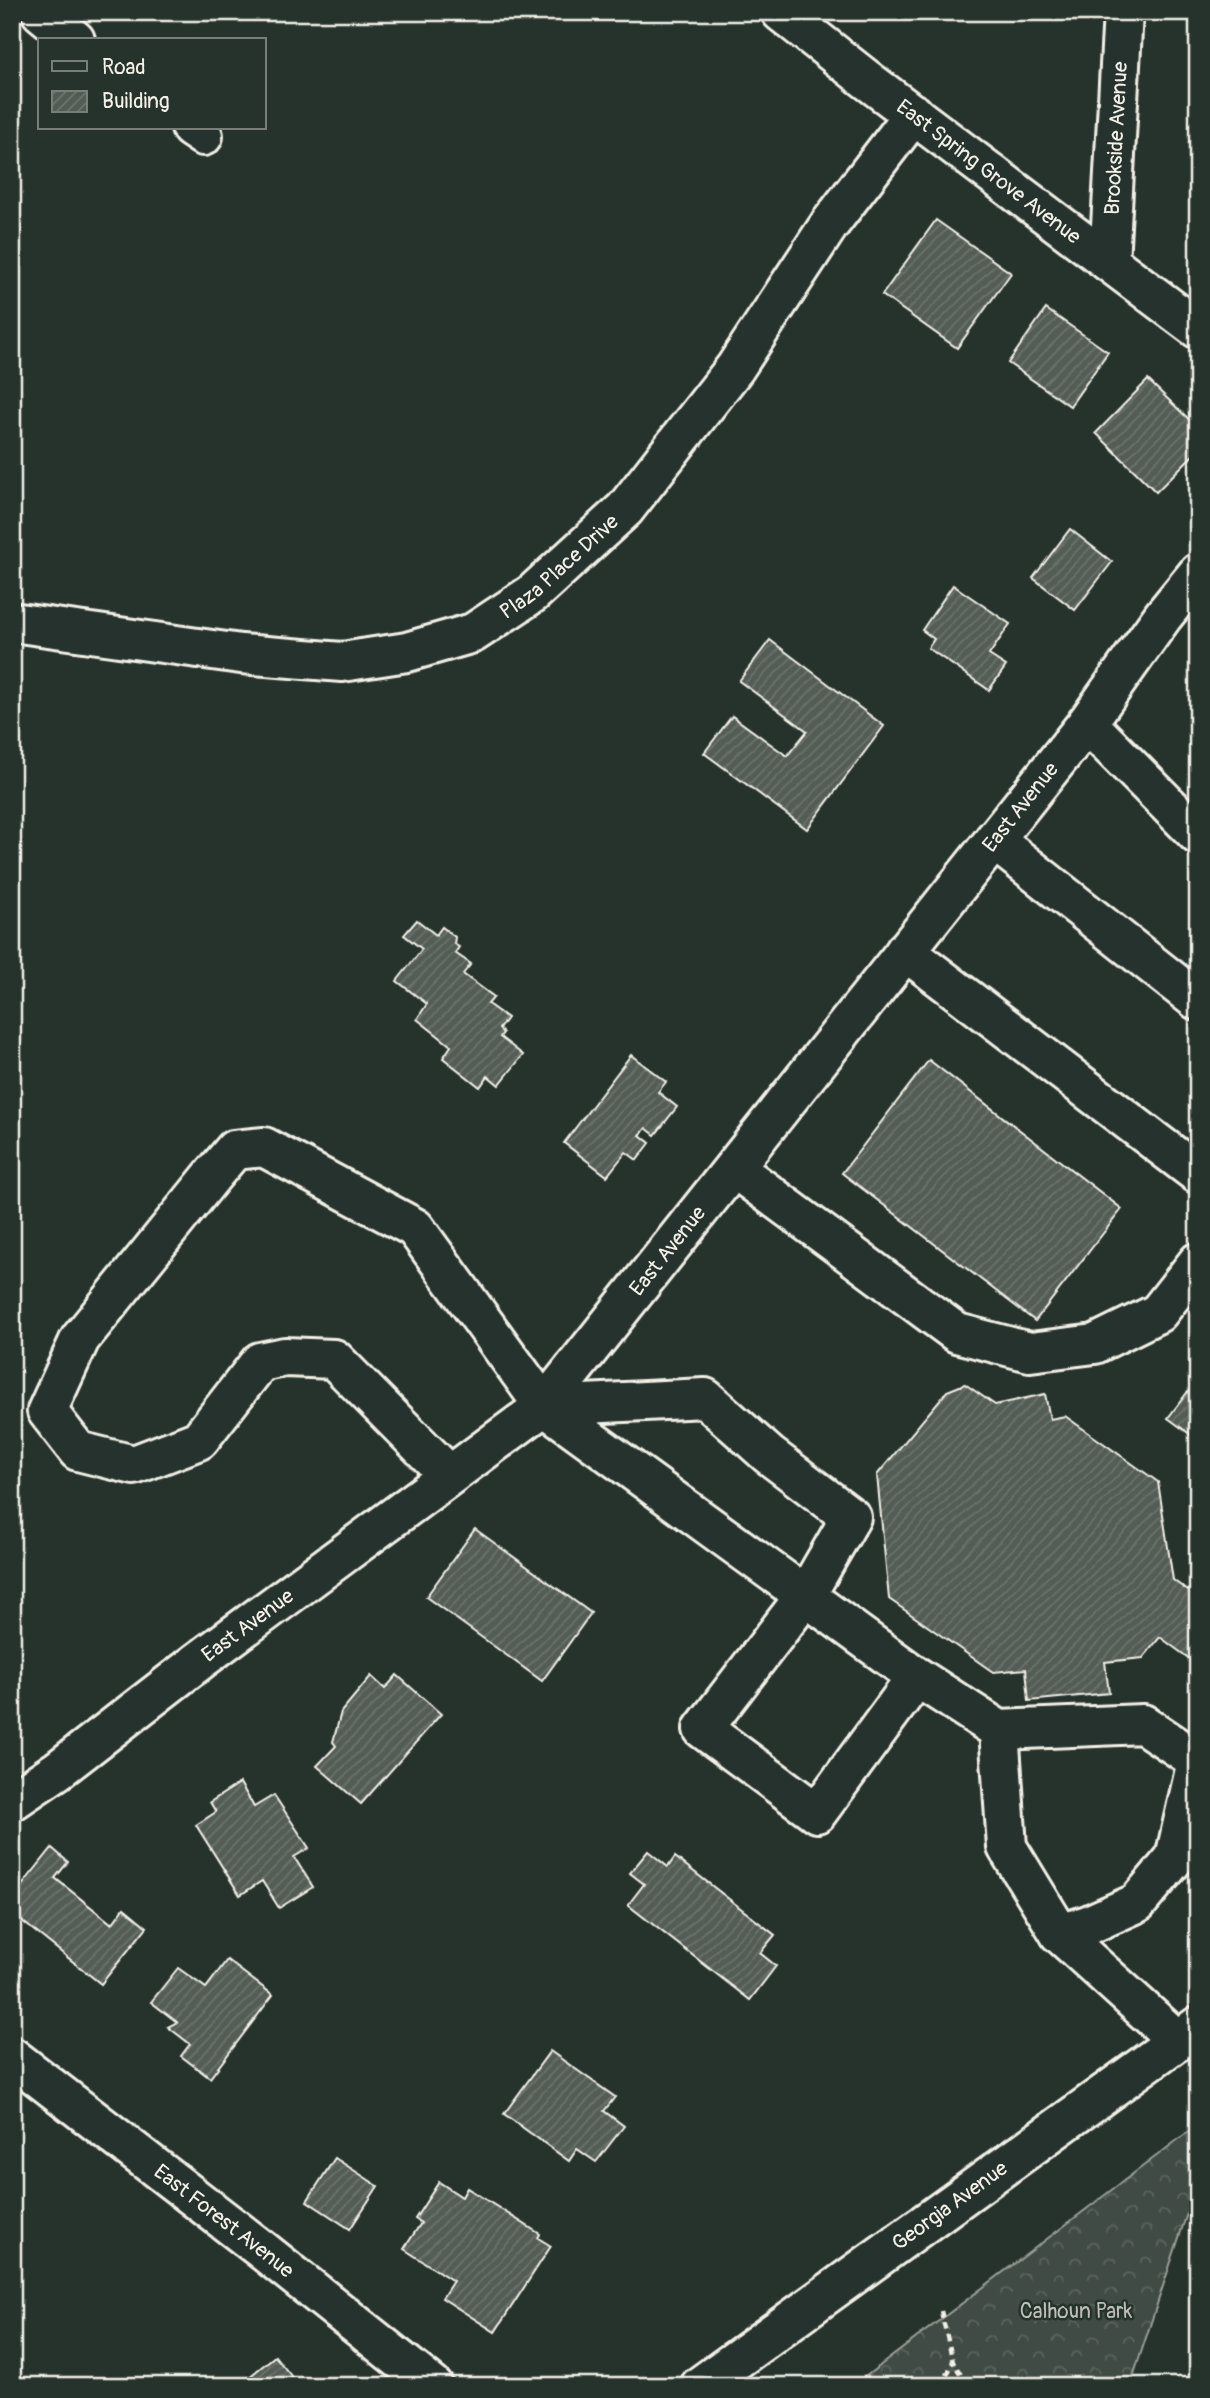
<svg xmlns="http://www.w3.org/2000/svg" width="1210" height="2398" viewBox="0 0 1210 2398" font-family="Pangolin,sans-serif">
<defs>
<pattern id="forest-crowns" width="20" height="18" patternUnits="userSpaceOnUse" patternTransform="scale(1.75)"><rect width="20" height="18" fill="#414b45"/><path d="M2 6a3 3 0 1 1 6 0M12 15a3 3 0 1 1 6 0" fill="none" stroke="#5d6560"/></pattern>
<pattern id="building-hatch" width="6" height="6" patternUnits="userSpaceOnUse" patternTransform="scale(1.75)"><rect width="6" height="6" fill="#525c55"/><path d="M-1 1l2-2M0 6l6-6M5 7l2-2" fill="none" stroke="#6c746d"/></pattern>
</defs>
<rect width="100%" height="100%" fill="#26332d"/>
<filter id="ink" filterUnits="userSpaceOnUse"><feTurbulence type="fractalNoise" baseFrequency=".0143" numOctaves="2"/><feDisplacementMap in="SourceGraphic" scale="14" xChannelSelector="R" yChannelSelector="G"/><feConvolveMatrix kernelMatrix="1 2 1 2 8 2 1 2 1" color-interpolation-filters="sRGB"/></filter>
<g filter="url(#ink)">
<path fill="url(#forest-crowns)" stroke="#9a9e96" stroke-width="2" d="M1188 2132 1198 2144V2180L1130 2386H853Z"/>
<g fill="url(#building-hatch)" stroke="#f4f1e8" stroke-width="2">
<path d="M936 220 1011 273 957 348 882 295Z"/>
<path d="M1046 309 1108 352 1070 406 1008 363Z"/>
<path d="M1148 380 1198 428V450L1156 492 1096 433Z"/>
<path d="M1070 529 1112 562 1075 610 1033 578Z"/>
<path d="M953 585 1010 624 989 655 1006 666 989 690 928 648 934 639 922 630Z"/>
<path d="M770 640 884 726 807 829 704 753 732 716 787 756 807 731 739 681Z"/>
<path d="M417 920 436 935 442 927 455 937 454 944 459 947 455 953 471 964 463 974 494 997 488 1004 507 1018 499 1029 503 1033 500 1037 523 1055 499 1085 488 1076 480 1087 443 1058 451 1046 417 1019 427 1004 397 981 422 949 404 935Z"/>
<path d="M631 1055 666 1082 658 1092 677 1107 655 1135 646 1128 640 1135 650 1143 637 1160 626 1152 607 1176 564 1143Z"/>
<path d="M929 1060 1122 1209 1035 1321 842 1173Z"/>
<path d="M1198 1378V1440L1168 1418Z"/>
<path d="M965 1384 995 1405 1045 1394 1050 1419 1065 1416 1158 1482 1173 1580 1188 1591 1198 1579V1665L1160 1637 1143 1658 1105 1662 1109 1693 1029 1701 1026 1669 993 1672 889 1599 877 1475 947 1391Z"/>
<path d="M475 1529 591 1613 542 1681 426 1597Z"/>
<path d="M397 1675 441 1714 361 1804 317 1766 336 1746 333 1742 341 1712 371 1676 385 1689Z"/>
<path d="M240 1783 254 1807 274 1795 309 1848 294 1857 313 1887 279 1908 262 1881 240 1895 196 1825 216 1812 210 1802Z"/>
<path d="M52 1848 68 1862 55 1878 112 1924 124 1908 147 1927 101 1984 12 1913V1898Z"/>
<path d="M648 1851 668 1867 675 1857 775 1935 760 1953 776 1966 750 2000 628 1905 644 1884 630 1873Z"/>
<path d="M227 1960 273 1995 210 2078 181 2056 190 2044 168 2027 177 2022 151 2002 178 1968 206 1988Z"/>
<path d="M550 2051 615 2097 604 2111 624 2126 596 2162 577 2149 569 2161 504 2114Z"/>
<path d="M335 2158 378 2186 350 2229 307 2201Z"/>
<path d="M439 2182 462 2197 467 2188 540 2234 538 2238 551 2246 495 2332 442 2298 453 2281 404 2249 421 2223 415 2219Z"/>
<path d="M275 2356 299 2386H238Z"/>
</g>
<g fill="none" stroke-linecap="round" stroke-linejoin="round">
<defs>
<g id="minor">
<path d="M41 12 75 40"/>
<path id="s1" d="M781 12 866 79 1198 329"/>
<path d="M191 128 203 136"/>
<path id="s2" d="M1109 262 1123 12"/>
<path id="s3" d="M12 622 241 654 342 662 407 652 473 633 532 594 625 509 735 368 829 225 914 114"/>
<path d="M1087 723 1198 835"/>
<path d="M994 840 1198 1001"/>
<path d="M905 951 1198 1174"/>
<path d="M734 1168 957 1333 1030 1352 1095 1344 1158 1313 1198 1262"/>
<path d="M544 1406 705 1398 769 1455 851 1517 806 1595 703 1729 817 1813 917 1677 999 1730 1143 1724 1198 1761"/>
<path d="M449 1475 334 1359 285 1357 260 1362 199 1440 134 1465 78 1451 47 1411 80 1339 212 1176 234 1150 264 1147 415 1228 544 1406 917 1677"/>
<path d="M999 1730 1007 1847 1060 1934 1178 2041"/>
<path id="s4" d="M12 1801 58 1770 199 1661 544 1406 1087 723 1163 616 1198 573"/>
<path d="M1060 1934 1088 1925 1137 1903 1175 1858 1197 1761"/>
<path id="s5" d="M12 2057 261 2249 433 2386"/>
</g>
<g id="major">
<path id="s6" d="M700 2386 1198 2026"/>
</g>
</defs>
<use href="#minor" stroke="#f4f1e8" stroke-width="44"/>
<use href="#major" stroke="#f4f1e8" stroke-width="44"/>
<g stroke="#f4f1e8" stroke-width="4.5" stroke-dasharray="7 5" stroke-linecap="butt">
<path d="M941 2311 953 2362 968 2386"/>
<path d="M942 2386 953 2362"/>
</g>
<use href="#minor" stroke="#26332d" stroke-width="38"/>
<use href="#major" stroke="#26332d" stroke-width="38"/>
</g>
</g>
<g text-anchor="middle" stroke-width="5" stroke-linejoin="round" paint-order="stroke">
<g font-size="21" fill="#f4f1e8" stroke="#26332d">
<text dy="7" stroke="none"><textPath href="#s2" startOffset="124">Brookside Avenue</textPath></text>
<text dy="7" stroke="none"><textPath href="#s1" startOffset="262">East Spring Grove Avenue</textPath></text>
<text dy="7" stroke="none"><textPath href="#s3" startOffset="576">Plaza Place Drive</textPath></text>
<text dy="7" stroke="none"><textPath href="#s4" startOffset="1428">East Avenue</textPath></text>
<text dy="7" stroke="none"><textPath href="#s4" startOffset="861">East Avenue</textPath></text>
<text dy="7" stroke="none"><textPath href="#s4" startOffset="294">East Avenue</textPath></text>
<text dy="7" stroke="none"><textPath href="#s6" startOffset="308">Georgia Avenue</textPath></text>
<text dy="7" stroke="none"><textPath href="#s5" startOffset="268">East Forest Avenue</textPath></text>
</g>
<g font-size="21" fill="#bebfb7" stroke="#26332d">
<text x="1076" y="2318">Calhoun Park</text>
</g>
</g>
<rect width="1210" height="2398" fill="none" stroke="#26332d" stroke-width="42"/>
<rect x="21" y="21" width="1168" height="2356" fill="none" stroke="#f4f1e8" stroke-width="2.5" filter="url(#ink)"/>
<rect x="38" y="38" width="228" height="91" fill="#26332d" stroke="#787f78" stroke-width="2"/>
<rect x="52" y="61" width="35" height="10" fill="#26332d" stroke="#787f78" stroke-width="2"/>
<text x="102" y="74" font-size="21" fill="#f4f1e8">Road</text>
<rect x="52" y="91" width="35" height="21" fill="url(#building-hatch)" stroke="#787f78" stroke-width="2"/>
<text x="102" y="108" font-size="21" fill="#f4f1e8">Building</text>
</svg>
